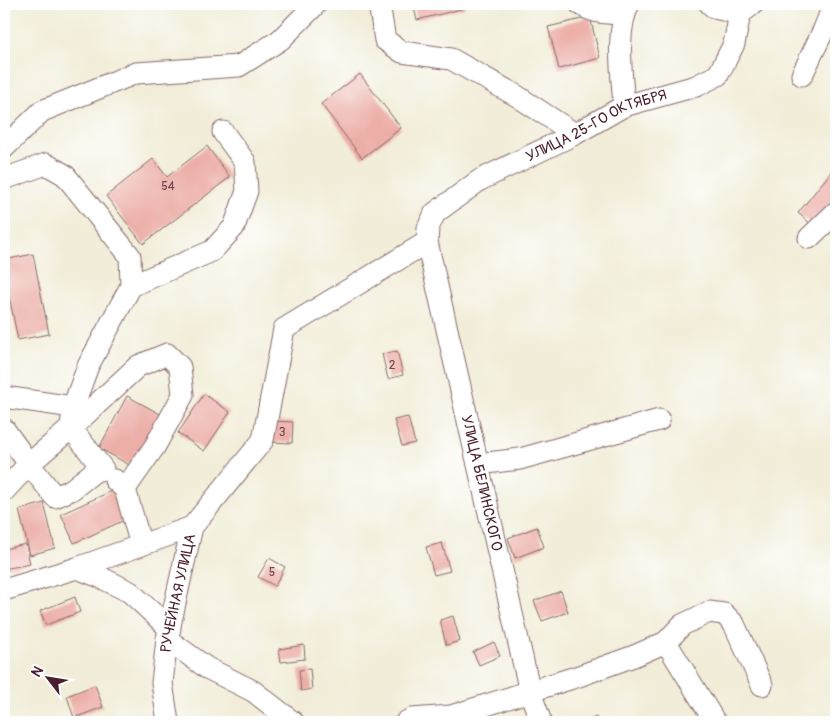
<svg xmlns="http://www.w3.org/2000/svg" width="840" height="726" viewBox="0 0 840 726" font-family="Pangolin,sans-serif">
<rect width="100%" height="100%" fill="#fff"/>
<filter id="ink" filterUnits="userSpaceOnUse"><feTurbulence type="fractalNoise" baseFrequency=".02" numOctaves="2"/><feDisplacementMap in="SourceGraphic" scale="10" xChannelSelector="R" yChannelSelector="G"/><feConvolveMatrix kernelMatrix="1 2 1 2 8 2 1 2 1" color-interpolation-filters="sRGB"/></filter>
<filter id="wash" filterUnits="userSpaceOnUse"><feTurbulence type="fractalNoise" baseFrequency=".0096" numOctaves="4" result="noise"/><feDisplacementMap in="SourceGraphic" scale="20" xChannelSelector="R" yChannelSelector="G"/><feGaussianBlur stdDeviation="1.12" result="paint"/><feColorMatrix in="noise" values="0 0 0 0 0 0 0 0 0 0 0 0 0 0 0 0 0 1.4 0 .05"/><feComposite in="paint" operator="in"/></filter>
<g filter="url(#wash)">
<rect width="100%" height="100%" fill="#f1edd8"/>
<g id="blocks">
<g fill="#ecafa7">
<path d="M413 4H464L465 8 417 20Z"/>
<path d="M590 17 600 58 559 69 548 27Z"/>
<path d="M360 74 401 128 362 158 321 104Z"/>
<path d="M207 146 230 177 143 244 106 196 153 159 167 177Z"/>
<path d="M836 166V197L813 226 798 213Z"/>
<path d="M33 254 49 334 18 340 8 291 4 292V260Z"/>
<path d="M397 351 403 375 388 379 382 354Z"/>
<path d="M204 394 230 412 204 451 178 433Z"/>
<path d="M127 396 162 415 133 467 99 448Z"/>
<path d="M408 417 415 443 402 446 394 420Z"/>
<path d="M271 421 293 422 292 443 270 442Z"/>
<path d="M114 490 127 519 74 543 61 514Z"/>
<path d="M44 503 55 548 30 555 19 510Z"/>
<path d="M537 527 544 547 515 558 508 538Z"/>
<path d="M442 543 450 571 434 575 426 547Z"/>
<path d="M26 544 30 564 4 569V549Z"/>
<path d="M269 558 285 567 275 586 258 577Z"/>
<path d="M561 591 568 612 542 621 534 601Z"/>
<path d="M75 597 80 612 46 625 40 611Z"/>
<path d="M453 616 460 641 446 645 440 620Z"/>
<path d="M494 642 500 656 479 665 473 652Z"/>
<path d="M304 645 305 659 281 662 279 649Z"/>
<path d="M310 669 312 689 301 691 299 670Z"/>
<path d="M95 685 103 707 74 718 67 696Z"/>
<path d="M596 717 598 722H585Z"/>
</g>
</g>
</g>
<g filter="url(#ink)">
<use href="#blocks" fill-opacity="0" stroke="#846768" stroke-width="1"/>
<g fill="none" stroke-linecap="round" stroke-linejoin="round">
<defs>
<g id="minor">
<path d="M379 4 385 40 402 52 451 59 517 96 575 134"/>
<path d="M580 4C593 14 607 13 624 14"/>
<path d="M710 4 715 8 740 14"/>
<path d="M802 75 824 29 834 4"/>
<path d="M624 106C622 76 615 31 629 4"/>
<path d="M4 148 42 111 136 73 239 66 280 40 316 4"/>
<path d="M4 179 46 164 65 175 130 256 131 286 88 366 73 407 71 428 29 464 4 491"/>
<path d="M809 238 836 212"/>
<path d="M131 286 212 251 234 227 247 191 245 162 223 132"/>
<path d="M4 397 73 407"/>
<path d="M4 429 29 464 55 497 71 490 95 471 103 469 71 428 138 366 167 354 180 367 183 395 155 446 125 489"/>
<path d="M478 464 520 459 659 420"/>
<path d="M115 480 125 489 141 545"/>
<path d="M77 568 192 527"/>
<path d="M4 590 77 568 100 577 130 592 170 629"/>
<path d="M167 639 207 668 253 691 293 722"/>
<path d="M666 642 715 722"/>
<path id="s1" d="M168 722 162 683 167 639 192 527 263 440 284 329 427 242"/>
<path d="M406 722 412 719 451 716 579 676 634 656 666 642 682 625 709 612 724 614 734 624 762 685"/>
<path id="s2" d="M541 722 530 692 427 242 428 228 435 213 480 180 575 134 624 106 696 86 718 75 734 44 740 14 753 4"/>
</g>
</defs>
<use href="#minor" stroke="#846768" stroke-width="23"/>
<use href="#minor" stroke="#fff" stroke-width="21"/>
</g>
</g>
<g text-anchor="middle" stroke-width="5" stroke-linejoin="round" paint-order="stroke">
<g font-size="12" fill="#72434a">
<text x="168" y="190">54</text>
<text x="392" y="369">2</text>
<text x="282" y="436">3</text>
<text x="272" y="576">5</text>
</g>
<g font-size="15" fill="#4a1f2b" stroke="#fff">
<text dy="5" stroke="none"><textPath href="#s2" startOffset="709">УЛИЦА 25-ГО ОКТЯБРЯ</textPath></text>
<text transform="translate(482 483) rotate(77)" y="5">УЛИЦА БЕЛИНСКОГО</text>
<text dy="5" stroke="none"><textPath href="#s1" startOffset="131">РУЧЕЙНАЯ УЛИЦА</textPath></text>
</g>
</g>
<rect width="840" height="726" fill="none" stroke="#fff" stroke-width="20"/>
<g transform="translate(48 678) rotate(301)" stroke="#ffffff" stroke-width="4" paint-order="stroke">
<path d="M0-4L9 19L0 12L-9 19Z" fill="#4a1f2b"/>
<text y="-8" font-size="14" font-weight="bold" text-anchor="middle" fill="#4a1f2b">N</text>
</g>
</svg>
